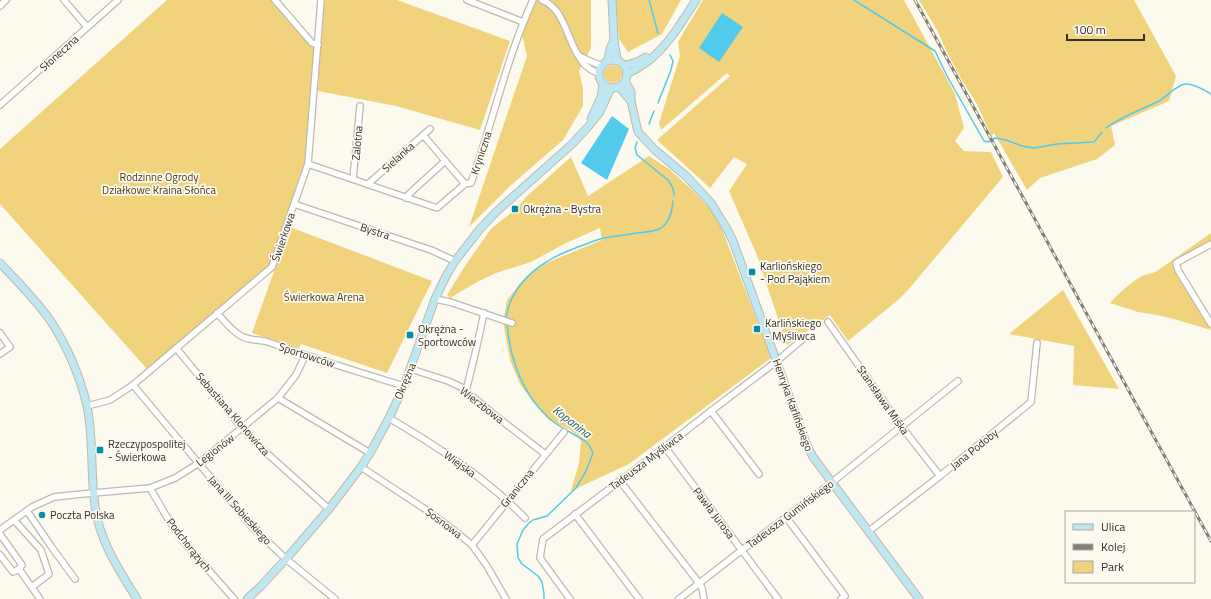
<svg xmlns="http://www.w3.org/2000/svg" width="1211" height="599" viewBox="0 0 1211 599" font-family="'Titillium Web',sans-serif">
<rect width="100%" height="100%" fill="#fcf9ee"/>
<g fill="#f0d37c">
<path d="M167 0H272L315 49 305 165 271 266 147 369 0 204V149Z"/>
<path d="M323 0H397L510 41 480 130 396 106 318 91Z"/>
<path d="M534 0H591V48L579 71 583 88V106L563 140 509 187 469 227 527 56 522 34Z"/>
<path d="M616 0H681L662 34 628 52 619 39Z"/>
<path d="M703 0H904L955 94 964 128 955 141 964 151 991 152 1003 177 908 290 898 300 848 341 830 315 787 345 756 253 729 191 747 164 734 157 710 188 657 140 730 76 727 73 661 130 659 123 680 56 678 42Z"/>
<path d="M919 0H1134L1176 76 1169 101 1111 126 1115 145 1097 159 1040 178 1027 190 994 133 991 136 977 104 960 77 947 52 937 30Z"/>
<circle cx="613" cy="74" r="9"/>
<path d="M649 156 669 169 690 188 717 216 771 358 629 464 571 491 579 463 581 441 571 430 549 420 533 402 520 384 510 360 503 322 507 300 523 280 537 269 551 261 602 240 600 228 566 243 531 262 496 273 477 282 450 298 447 295 465 266 491 229 517 208 526 197 571 157 588 196Z"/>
<path d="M290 227 432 281 387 373 301 344 299 348 252 333Z"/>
<path d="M1211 233V241L1180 258 1172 265 1211 330 1174 319 1157 315 1138 312 1110 303C1119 293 1130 283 1142 276 1147 274 1152 274 1157 271Z"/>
<path d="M1063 290 1119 389 1073 385 1074 346 1009 334Z"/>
</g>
<g fill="#52caec">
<path d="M722 13 743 27 719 62 699 48Z"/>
<path d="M612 116 629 129 607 180 581 163Z"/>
</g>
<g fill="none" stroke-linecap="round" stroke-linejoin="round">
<g stroke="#52caec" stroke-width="1.5">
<path d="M649 0 658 33"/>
<path d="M854 0 935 51 947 76 984 141 988 142 995 138 1006 140 1022 146 1034 148 1057 144 1094 142 1102 132"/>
<path d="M658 103 671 70 673 61 670 55"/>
<path d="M649 124 654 111"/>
<path d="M1106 128C1122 116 1141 110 1159 101 1168 96 1175 86 1185 84 1194 83 1204 90 1211 94"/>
<path d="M637 142 635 148 637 155 668 180 673 188 674 195"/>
<path d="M506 318C509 294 527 273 548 261 557 255 568 251 578 247 587 244 595 240 604 238 615 236 626 235 637 233 645 232 654 232 661 228 670 222 672 211 673 201"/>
<path d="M507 324C510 360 523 396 551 420 561 428 574 434 585 441L589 445 593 453 586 471 576 488 547 516 533 520 529 523 523 530 517 544 518 558 522 564 538 576 542 582 544 594V599"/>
</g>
<defs>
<g id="street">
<path d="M64 0 87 27"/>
<path d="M275 0 312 43 318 45"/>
<path d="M467 0 523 22"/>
<path d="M542 0C564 9 566 36 578 55 581 59 582 62 585 65 589 69 593 71 598 73"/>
<path d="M0 6 6 0"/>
<path d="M579 56C587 59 592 63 601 65"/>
<path d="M0 105 118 0"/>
<path d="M423 135 465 184"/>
<path d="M308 164 437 208 465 184 471 183C493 122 506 59 533 0"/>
<path d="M353 179 360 106"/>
<path d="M368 184 430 129"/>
<path d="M406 198 409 194 445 161"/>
<path d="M294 204 431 250 455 261"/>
<path d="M1211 244 1176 263 1178 270 1211 324"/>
<path d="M435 299 450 302 512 323"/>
<path d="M217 313C224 321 232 331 241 336 250 341 259 339 268 342 313 358 358 372 404 386"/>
<path d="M828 322 901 426 940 476"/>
<path d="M0 333 10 347 0 354"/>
<path d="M176 348 242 428 261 448 329 509"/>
<path d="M411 369 448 381 461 387 506 424 545 454"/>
<path d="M133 385 252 527 286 559 335 599"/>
<path d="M466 391 476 350 484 313"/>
<path d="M278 398 370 453"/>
<path d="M87 406 110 400 133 385 272 267 308 164 321 0"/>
<path d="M711 411 759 474"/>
<path d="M389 418C437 446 486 478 525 518"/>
<path d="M665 447 778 599"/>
<path d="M361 467 428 511 455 531 472 545 487 566 506 599"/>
<path d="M620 481 699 583 702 588 704 599"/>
<path d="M150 488 168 519 183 541 234 599"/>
<path d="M27 511 53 549 75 579"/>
<path d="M575 514 639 599"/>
<path d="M786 517 845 596 841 599"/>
<path d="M14 520 41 550 49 574 32 587"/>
<path d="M0 530 32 507 54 497 82 494 150 488 175 478 199 463 278 398 296 375 305 356"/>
<path d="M869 531 940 476 1031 402 1037 343"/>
<path d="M0 534 22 565 19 569 13 572 0 555"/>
<path d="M472 545 564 432"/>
<path d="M19 569 40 599"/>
<path d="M570 599 540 558 543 539 665 447 711 411 777 361 804 338"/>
<path d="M679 599 742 550 825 488 958 381"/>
</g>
<g id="secondary">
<path d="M612 0 614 40 617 60"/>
<circle cx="613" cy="74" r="14"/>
<path d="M608 60 610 49 614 40"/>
<path d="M624 66 639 61 646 57"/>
<path d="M627 74C636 69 646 64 653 57 671 41 683 20 696 0"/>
<path d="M625 81 631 92V101L638 132 655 150 686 176 711 203 727 229 733 241 806 443 813 457 919 599"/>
<path d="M619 87 631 101"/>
<path d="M591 119 601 97 603 85"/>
<path d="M0 263C17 281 35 299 50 320 67 346 80 376 87 406 94 439 90 472 95 506 99 540 119 570 137 599"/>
<path d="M247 599 260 587 286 559 329 509 361 467 370 453 389 418 404 386 435 299 446 276 455 261 480 229 496 212 571 145 588 127 600 112 611 88"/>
</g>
</defs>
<use href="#street" stroke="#bdbab0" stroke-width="8"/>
<use href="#secondary" stroke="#bdbab0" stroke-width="9"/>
<use href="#street" stroke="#fff" stroke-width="5.5"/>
<use href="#secondary" stroke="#bfe7f2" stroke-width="7"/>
<defs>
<path id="rail" d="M915 0 1211 541"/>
</defs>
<use href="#rail" stroke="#817f78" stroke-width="3"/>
<use href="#rail" stroke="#fcf9ee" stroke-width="1.5" stroke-dasharray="4.5" stroke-linecap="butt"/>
</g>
<g fill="#038dab" stroke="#fcf9ee" stroke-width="1.5">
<rect x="511" y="205" width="8" height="8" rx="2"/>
<rect x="748" y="268" width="8" height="8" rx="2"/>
<rect x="753" y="325" width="8" height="8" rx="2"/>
<rect x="406" y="331" width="8" height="8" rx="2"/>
<rect x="96" y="446" width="8" height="8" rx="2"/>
<circle cx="42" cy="515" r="4"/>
</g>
<g text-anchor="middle" stroke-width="3.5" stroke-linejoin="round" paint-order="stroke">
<g font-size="11" fill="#33312d" stroke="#fcf9ee">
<text transform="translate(59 53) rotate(-42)" y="4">Słoneczna</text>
<text transform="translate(357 143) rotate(-85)" y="4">Zalotna</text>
<text transform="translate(481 153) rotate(-72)" y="4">Kryniczna</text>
<text transform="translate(398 157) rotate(-42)" y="4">Sielanka</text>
<text transform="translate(375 231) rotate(18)" y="4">Bystra</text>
<text transform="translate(283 237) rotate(-71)" y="4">Świerkowa</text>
<text transform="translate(307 355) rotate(18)" y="4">Sportowców</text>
<text transform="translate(405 381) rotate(-67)" y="4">Okrężna</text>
<text transform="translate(883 400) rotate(55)" y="4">Stanisława Miśka</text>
<text transform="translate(482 405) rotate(38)" y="4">Wierzbowa</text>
<text transform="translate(793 405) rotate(70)" y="4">Henryka Karlińskiego</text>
<text transform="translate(233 414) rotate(49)" y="4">Sebastiana Klonowicza</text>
<text transform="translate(974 449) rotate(-39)" y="4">Jana Podoby</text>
<text transform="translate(215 450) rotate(-38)" y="4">Legionów</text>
<text transform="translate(646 461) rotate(-37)" y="4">Tadeusza Myśliwca</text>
<text transform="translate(460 464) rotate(36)" y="4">Wiejska</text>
<text transform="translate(517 488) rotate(-51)" y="4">Graniczna</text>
<text transform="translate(240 510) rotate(48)" y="4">Jana III Sobieskiego</text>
<text transform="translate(714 513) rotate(53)" y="4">Pawła Jurosa</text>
<text transform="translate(790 514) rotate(-37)" y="4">Tadeusza Gumińskiego</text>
<text transform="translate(444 523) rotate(37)" y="4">Sosnowa</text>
<text transform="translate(189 545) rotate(52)" y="4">Podchorążych</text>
</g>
<g font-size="11" fill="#473b13" stroke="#fcf9ee">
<text x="159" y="181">Rodzinne Ogrody<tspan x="159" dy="13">Działkowe Kraina Słońca</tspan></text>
<text x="324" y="301">Świerkowa Arena</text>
</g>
<g font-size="11" fill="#33312d" stroke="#fcf9ee" text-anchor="start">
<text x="523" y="213">Okrężna - Bystra</text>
<text x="760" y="270">Karliońskiego<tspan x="760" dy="13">- Pod Pająkiem</tspan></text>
<text x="765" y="327">Karlińskiego<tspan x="765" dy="13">- Myśliwca</tspan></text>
<text x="418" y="333">Okrężna -<tspan x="418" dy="13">Sportowców</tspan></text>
<text x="108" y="448">Rzeczypospolitej<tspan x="108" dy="13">- Świerkowa</tspan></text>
<text x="50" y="519">Poczta Polska</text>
</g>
<g font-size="12" font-style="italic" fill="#2a5c6b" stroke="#fcf9ee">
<text transform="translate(572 422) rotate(38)" y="4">Kopanina</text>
</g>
</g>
<rect x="1065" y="511" width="130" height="72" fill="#fcf9ee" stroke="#aca9a1"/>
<rect x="1073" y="524" width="20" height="6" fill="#bfe7f2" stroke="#aca9a1"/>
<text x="1101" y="531" font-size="12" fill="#33312d">Ulica</text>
<rect x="1073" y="544" width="20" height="6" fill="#817f78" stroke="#aca9a1"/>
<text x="1101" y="551" font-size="12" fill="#33312d">Kolej</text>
<rect x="1073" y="561" width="20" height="12" fill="#f0d37c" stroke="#aca9a1"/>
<text x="1101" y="571" font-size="12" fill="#33312d">Park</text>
<path d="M1067 34v6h77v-6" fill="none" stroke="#33312d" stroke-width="2"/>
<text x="1073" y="34" font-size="12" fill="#33312d" stroke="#fcf9ee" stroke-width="3" paint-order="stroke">100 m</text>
</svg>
